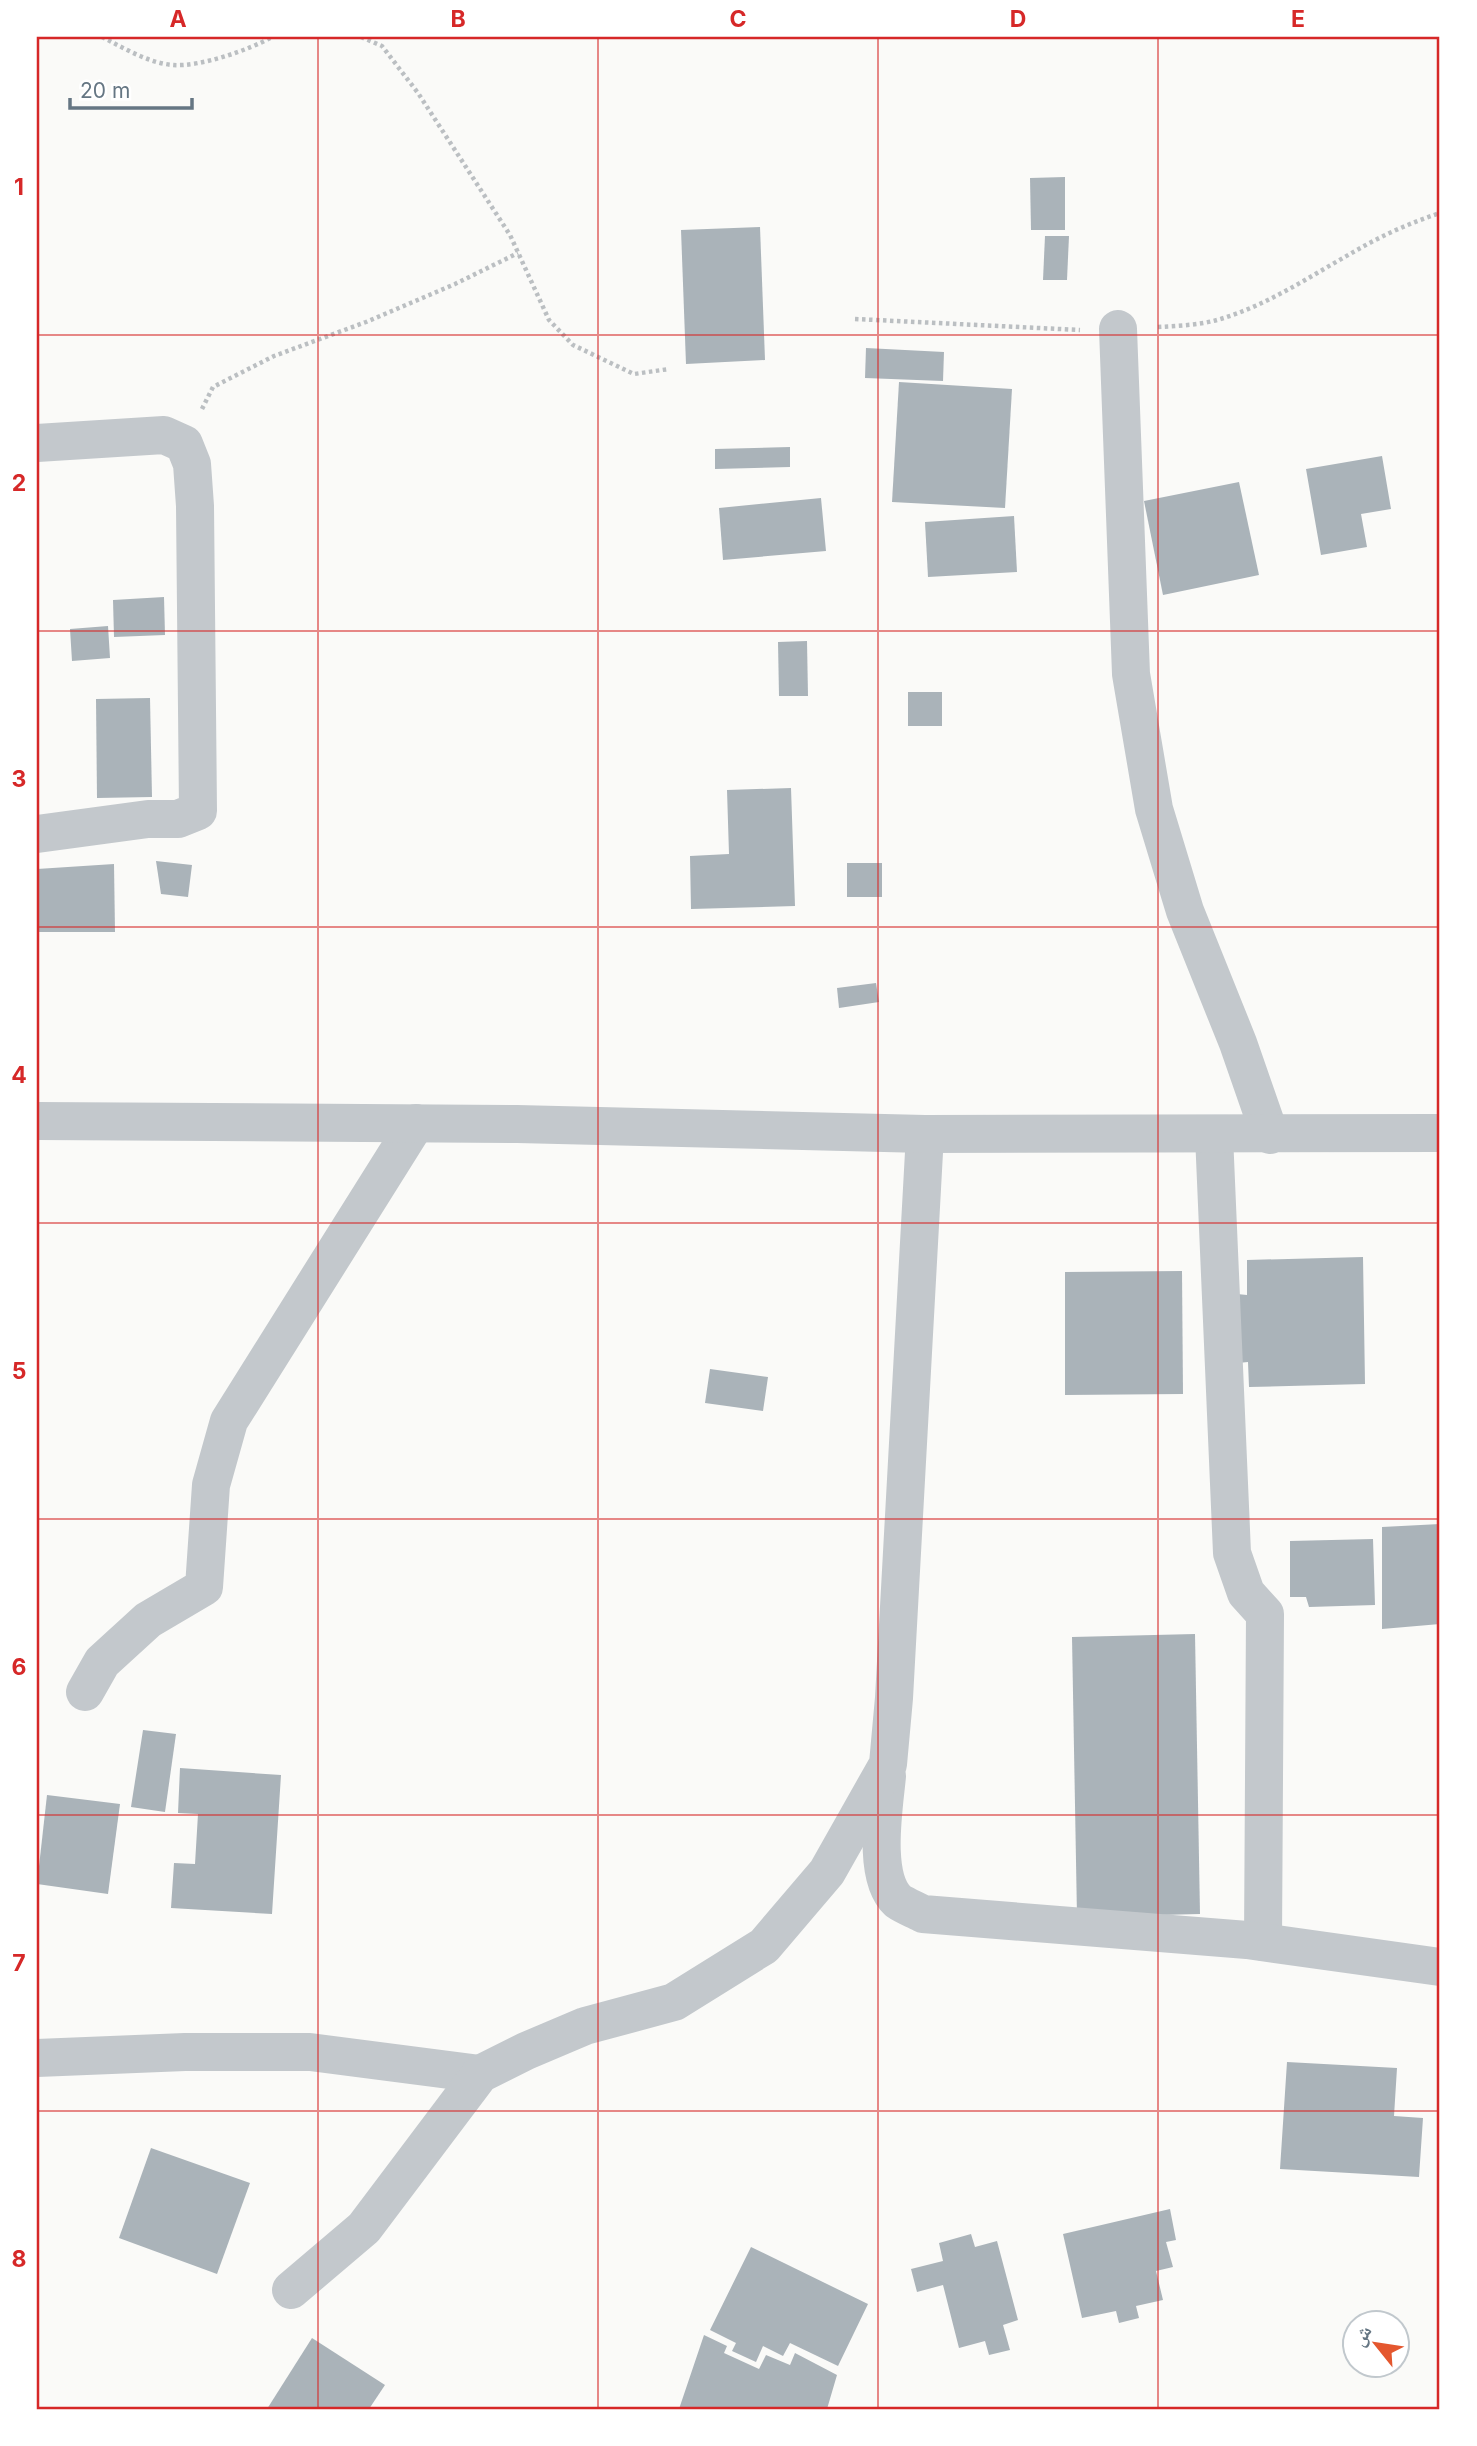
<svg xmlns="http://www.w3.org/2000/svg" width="1477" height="2446" viewBox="0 0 1477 2446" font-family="Inter,'Noto Naskh Arabic',sans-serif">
<rect width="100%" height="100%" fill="#fafaf8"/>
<g fill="#aab3b9">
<path d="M1065 177V230H1031L1030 178Z"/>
<path d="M760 227 765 360 686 364 681 230Z"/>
<path d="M1045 236H1069L1067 280H1043Z"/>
<path d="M866 348 944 352 943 381 865 378Z"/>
<path d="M899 382 1012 389 1005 508 892 502Z"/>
<path d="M790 447V467L715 469V449Z"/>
<path d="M1382 456 1391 509 1361 514 1367 547 1321 555 1306 469Z"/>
<path d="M1239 482 1259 575 1163 595 1144 501Z"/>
<path d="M821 498 826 551 723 560 719 508Z"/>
<path d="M1014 516 1017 572 928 577 925 522Z"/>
<path d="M164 597 165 635 114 637 113 600Z"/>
<path d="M108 626 110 658 72 661 70 629Z"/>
<path d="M807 641 808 696H779L778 642Z"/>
<rect x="908" y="692" width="34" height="34"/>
<path d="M150 698 152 797 97 798 96 699Z"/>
<path d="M791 788 795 906 691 909 690 856 729 854 727 790Z"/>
<path d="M156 861 192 865 188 897 161 894Z"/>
<rect x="847" y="863" width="35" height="34"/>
<path d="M114 864 115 932H37V869Z"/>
<path d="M876 983 879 1002 839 1008 837 988Z"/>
<path d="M1363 1257 1365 1384 1249 1387 1248 1362 1238 1363 1237 1294 1247 1295V1260Z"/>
<path d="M1182 1271 1183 1394 1065 1395V1272Z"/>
<path d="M710 1369 768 1377 763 1411 705 1403Z"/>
<path d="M1440 1524V1624L1382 1629V1527Z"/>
<path d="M1373 1539 1375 1605 1309 1607 1306 1597H1290V1541Z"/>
<path d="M1195 1634 1200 1914 1077 1917 1072 1637Z"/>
<path d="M143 1730 176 1734 165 1812 131 1807Z"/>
<path d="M180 1768 281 1775 272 1914 171 1908 174 1863 195 1864 198 1814 178 1813Z"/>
<path d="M47 1795 120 1804 108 1894 37 1884Z"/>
<path d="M1287 2062 1397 2068 1394 2116 1423 2118 1419 2177 1280 2169Z"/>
<path d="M151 2148 250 2183 217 2274 119 2238Z"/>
<path d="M1170 2209 1176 2240 1166 2242 1173 2267 1156 2271 1163 2300 1136 2306 1139 2318 1119 2323 1116 2311 1082 2318 1063 2234Z"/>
<path d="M971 2234 975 2247 997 2241 1018 2320 1003 2325 1010 2350 989 2355 985 2341 959 2348 943 2285 917 2292 911 2269 943 2261 939 2243Z"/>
<path d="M751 2247 868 2304 838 2366 790 2343 783 2356 763 2346 756 2362 732 2351 736 2343 710 2330Z"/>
<path d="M704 2335 727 2346 724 2353 759 2369 766 2355 790 2365 795 2353 837 2375 827 2409H679Z"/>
<path d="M312 2338 385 2385 369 2409H267Z"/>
</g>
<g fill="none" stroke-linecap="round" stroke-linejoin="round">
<g stroke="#bbbfc2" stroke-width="4.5" stroke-dasharray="3.5 3.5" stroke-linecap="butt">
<path d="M102 37C124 48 148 63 173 65 200 67 249 50 272 37"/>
<path d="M361 37 382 46 418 93 510 235 549 320 573 345 634 374 669 369"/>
<path d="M855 319 1080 330"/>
<path d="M1158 327C1177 326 1199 325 1217 320 1267 306 1312 275 1357 250 1383 235 1412 222 1440 213"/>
<path d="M202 409 213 387 274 356 366 322 455 284 518 253"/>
</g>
<g stroke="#c3c8cc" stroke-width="38">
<path d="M1118 329 1131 674 1154 809 1185 911 1238 1043 1270 1135"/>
<path d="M37 443 164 435 184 444 192 464 195 506 198 811 178 819H148L37 834"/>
<path d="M1214 1135 1232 1553 1246 1593 1265 1614 1263 1942"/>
<path d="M85 1692 102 1662 148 1620 204 1587 211 1485 229 1421 416 1123"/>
<path d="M887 1776C884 1808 872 1877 898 1901 905 1906 916 1910 923 1914L1247 1940 1440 1967"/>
<path d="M37 2058 185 2052H310L480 2074"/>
<path d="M291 2290 364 2228 480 2074 526 2051 585 2026 674 2002 764 1946 827 1872 888 1764 894 1698 925 1134"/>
</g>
<path stroke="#c3c8cc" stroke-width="38" d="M37 1121 517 1124 925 1134 1440 1133"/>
</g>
<path fill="none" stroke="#d62828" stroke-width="2" stroke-opacity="0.55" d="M318 37V2409M598 37V2409M878 37V2409M1158 37V2409M37 335H1440M37 631H1440M37 927H1440M37 1223H1440M37 1519H1440M37 1815H1440M37 2111H1440"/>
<rect width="1477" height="2446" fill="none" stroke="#ffffff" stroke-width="77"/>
<g transform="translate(1376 2344) rotate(300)"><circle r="33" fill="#ffffff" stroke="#c1c8cd" stroke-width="2"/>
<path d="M0-5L12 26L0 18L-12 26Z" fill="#e4572e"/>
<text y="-10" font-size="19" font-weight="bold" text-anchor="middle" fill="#657683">ش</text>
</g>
<path d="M70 98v10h122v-10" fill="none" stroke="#657683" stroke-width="3.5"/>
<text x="80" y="98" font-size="21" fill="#657683" stroke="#ffffff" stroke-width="5" paint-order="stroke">20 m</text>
<rect x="38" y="38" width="1400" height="2370" fill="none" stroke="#d62828" stroke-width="2.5"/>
<g font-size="23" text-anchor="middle" font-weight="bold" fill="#d62828">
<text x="178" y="27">A</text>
<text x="458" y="27">B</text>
<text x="738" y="27">C</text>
<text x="1018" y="27">D</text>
<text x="1298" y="27">E</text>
<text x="19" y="195">1</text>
<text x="19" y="491">2</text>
<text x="19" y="787">3</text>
<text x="19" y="1083">4</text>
<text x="19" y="1379">5</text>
<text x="19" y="1675">6</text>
<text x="19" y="1971">7</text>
<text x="19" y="2267">8</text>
</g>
</svg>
